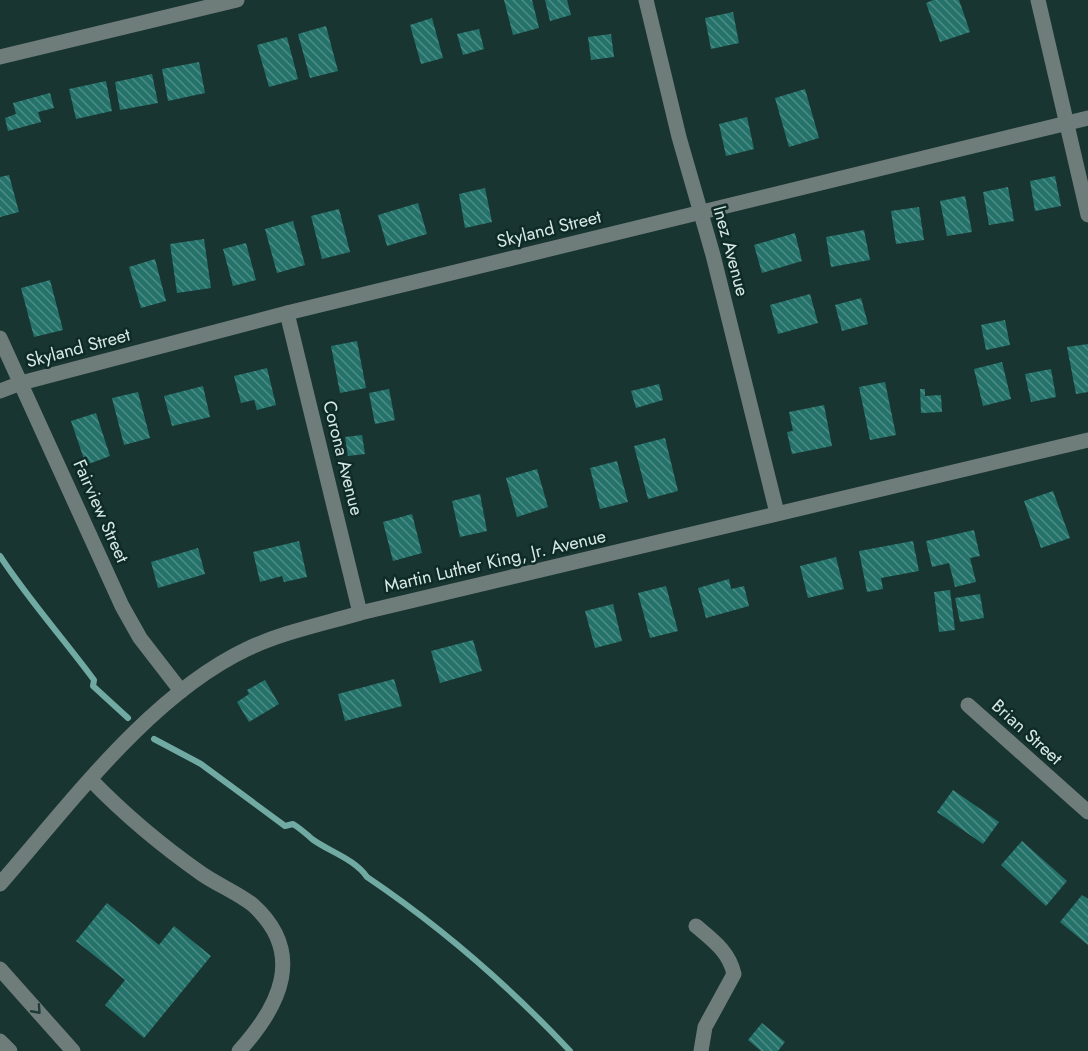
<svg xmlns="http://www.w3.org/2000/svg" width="1088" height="1051" viewBox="0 0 1088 1051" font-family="Jost,sans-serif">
<defs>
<pattern id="building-back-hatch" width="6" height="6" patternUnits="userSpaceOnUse" patternTransform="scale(1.5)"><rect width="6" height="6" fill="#24726a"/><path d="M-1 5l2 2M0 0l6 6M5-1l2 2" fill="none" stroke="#4d8d86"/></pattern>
</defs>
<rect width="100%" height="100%" fill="#193531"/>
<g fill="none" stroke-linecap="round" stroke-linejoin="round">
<g stroke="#71aaa3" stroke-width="6">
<path d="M0 556C28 599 63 638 94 680L93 686 128 718"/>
<path d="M154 739 201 764 285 826 293 824C301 829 305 833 312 839 328 851 355 859 367 877 441 927 508 985 570 1051"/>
</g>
</g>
<g fill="url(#building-back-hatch)">
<path d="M504 0H532L539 28 513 35Z"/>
<path d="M545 0H567L571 15 550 21Z"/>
<path d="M933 0H959L970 32 940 42 926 3Z"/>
<path d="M733 12 739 43 711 49 705 18Z"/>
<path d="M432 18 443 58 421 64 410 25Z"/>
<path d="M326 26 338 71 310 78 298 34Z"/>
<path d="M479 29 484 49 463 55 457 34Z"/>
<path d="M611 34 614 57 591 60 588 37Z"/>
<path d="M287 37 298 79 269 87 257 45Z"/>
<path d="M199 62 205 93 168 101 162 69Z"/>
<path d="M152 74 158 103 120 110 115 82Z"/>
<path d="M106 81 112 111 76 119 69 89Z"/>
<path d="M805 89 819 138 789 147 775 98Z"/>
<path d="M50 93 54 108 38 112 41 122 8 131 5 118 16 114 13 103Z"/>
<path d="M747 117 754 149 726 156 719 124Z"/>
<path d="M9 175 19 212 0 217V177Z"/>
<path d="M1055 176 1061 206 1035 211 1030 181Z"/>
<path d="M1008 187 1014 221 989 225 983 192Z"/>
<path d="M485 188 492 222 465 228 459 194Z"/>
<path d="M965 196 972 232 947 236 940 201Z"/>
<path d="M418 203 427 234 387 246 378 215Z"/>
<path d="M919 207 924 240 896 244 891 211Z"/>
<path d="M339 209 350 252 322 259 311 216Z"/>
<path d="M293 221 305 265 277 273 265 229Z"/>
<path d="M864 230 870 260 831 267 826 237Z"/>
<path d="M795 233 802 261 762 273 754 245Z"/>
<path d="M204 239 211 288 177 293 170 244Z"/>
<path d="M246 243 256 280 233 286 223 249Z"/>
<path d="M155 259 166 301 141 308 129 267Z"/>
<path d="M50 280 63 330 34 337 21 288Z"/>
<path d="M810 294 818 323 778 334 770 305Z"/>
<path d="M861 298 868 324 842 331 835 305Z"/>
<path d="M1005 320 1010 345 986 350 981 325Z"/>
<path d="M357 341 366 388 340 393 331 346Z"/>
<path d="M1088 344V392L1076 394 1067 347Z"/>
<path d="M1002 362 1011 399 983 406 974 369Z"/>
<path d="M267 368 276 405 257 410 254 400 241 403 234 376Z"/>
<path d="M1051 369 1056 397 1031 402 1025 374Z"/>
<path d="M885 382 896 435 870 440 859 387Z"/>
<path d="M659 384 663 400 636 408 631 391Z"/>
<path d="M203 386 210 417 172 426 164 396Z"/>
<path d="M389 389 395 420 375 424 369 393Z"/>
<path d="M920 389H925V396L941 395 942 412 921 413Z"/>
<path d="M138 392 150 438 124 445 112 398Z"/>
<path d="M824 405 832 446 792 454 787 432 793 431 789 412Z"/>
<path d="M96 413 110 456 86 465 71 421Z"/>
<path d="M362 435 365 454 348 456 345 437Z"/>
<path d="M665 438 678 491 648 499 634 446Z"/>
<path d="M617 461 628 502 600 509 590 468Z"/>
<path d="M537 469 548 507 517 517 506 478Z"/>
<path d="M1053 491 1070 538 1041 548 1024 501Z"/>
<path d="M480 494 487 531 460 537 452 501Z"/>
<path d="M412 514 422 553 393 561 383 522Z"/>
<path d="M974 530 980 556 970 558 976 582 955 587 949 563 932 567 926 541Z"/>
<path d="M299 541 307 577 284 582 282 576 260 582 253 552Z"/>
<path d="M913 541 919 571 881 578 883 589 867 592 859 551Z"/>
<path d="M198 548 205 574 158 588 151 562Z"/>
<path d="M836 557 844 589 808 598 800 566Z"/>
<path d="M729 579 731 589 744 586 749 606 706 618 698 588Z"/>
<path d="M666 586 678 631 650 638 638 593Z"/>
<path d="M950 590 955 630 939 632 934 592Z"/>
<path d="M980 594 984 618 960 622 955 598Z"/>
<path d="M613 604 622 641 595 648 585 611Z"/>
<path d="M473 640 482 671 440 683 431 651Z"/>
<path d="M394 679 402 706 345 721 338 694Z"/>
<path d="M265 680 279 704 249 722 237 702 249 694 247 690Z"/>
<path d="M953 790 999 822 983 844 937 812Z"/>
<path d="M1022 841 1067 881 1046 906 1001 865Z"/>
<path d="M1082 895 1088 899V945L1060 922Z"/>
<path d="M107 903 159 945 174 926 211 956 144 1038 105 1005 125 980 76 941Z"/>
<path d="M762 1023 785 1042 778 1051H761L748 1040Z"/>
</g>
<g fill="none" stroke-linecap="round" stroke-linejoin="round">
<g stroke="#6f7d7a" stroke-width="15">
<path d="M646 0 679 137 713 255 777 513"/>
<path d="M1038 0 1088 215"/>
<path d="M0 57 237 0"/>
<path d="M287 313 360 613"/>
<path d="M0 338 122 606 140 638 181 691"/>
<path d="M0 391 21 383 287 313 1088 118"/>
<path d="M968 705 1088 812"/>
<path d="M91 780C125 815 162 846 202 874 218 885 238 893 253 905 306 953 280 1006 239 1051"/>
<path d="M0 884C70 804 150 695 247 649 283 632 323 624 360 613L1088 440"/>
<path d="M696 926C714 941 729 952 734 974L705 1027 701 1051"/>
<path d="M0 969 73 1051"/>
<path d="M0 1041 10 1051"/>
</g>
</g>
<defs><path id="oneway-chevron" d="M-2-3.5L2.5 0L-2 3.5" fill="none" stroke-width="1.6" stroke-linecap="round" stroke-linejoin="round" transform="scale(1.5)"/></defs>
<use stroke="#213b38" href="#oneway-chevron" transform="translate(37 1010) rotate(48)"/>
<g text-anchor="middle" stroke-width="5" stroke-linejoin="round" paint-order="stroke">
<g font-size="18" fill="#d7e8e5" stroke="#0e2b28">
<text transform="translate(549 229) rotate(-14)" y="6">Skyland Street</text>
<text transform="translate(731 251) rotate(75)" y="6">Inez Avenue</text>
<text transform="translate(78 348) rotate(-15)" y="6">Skyland Street</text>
<text transform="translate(343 458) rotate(76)" y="6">Corona Avenue</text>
<text transform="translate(101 511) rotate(66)" y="6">Fairview Street</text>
<text transform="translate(495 561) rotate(-13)" y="6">Martin Luther King, Jr. Avenue</text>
<text transform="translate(1027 732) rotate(42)" y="6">Brian Street</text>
</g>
</g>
</svg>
